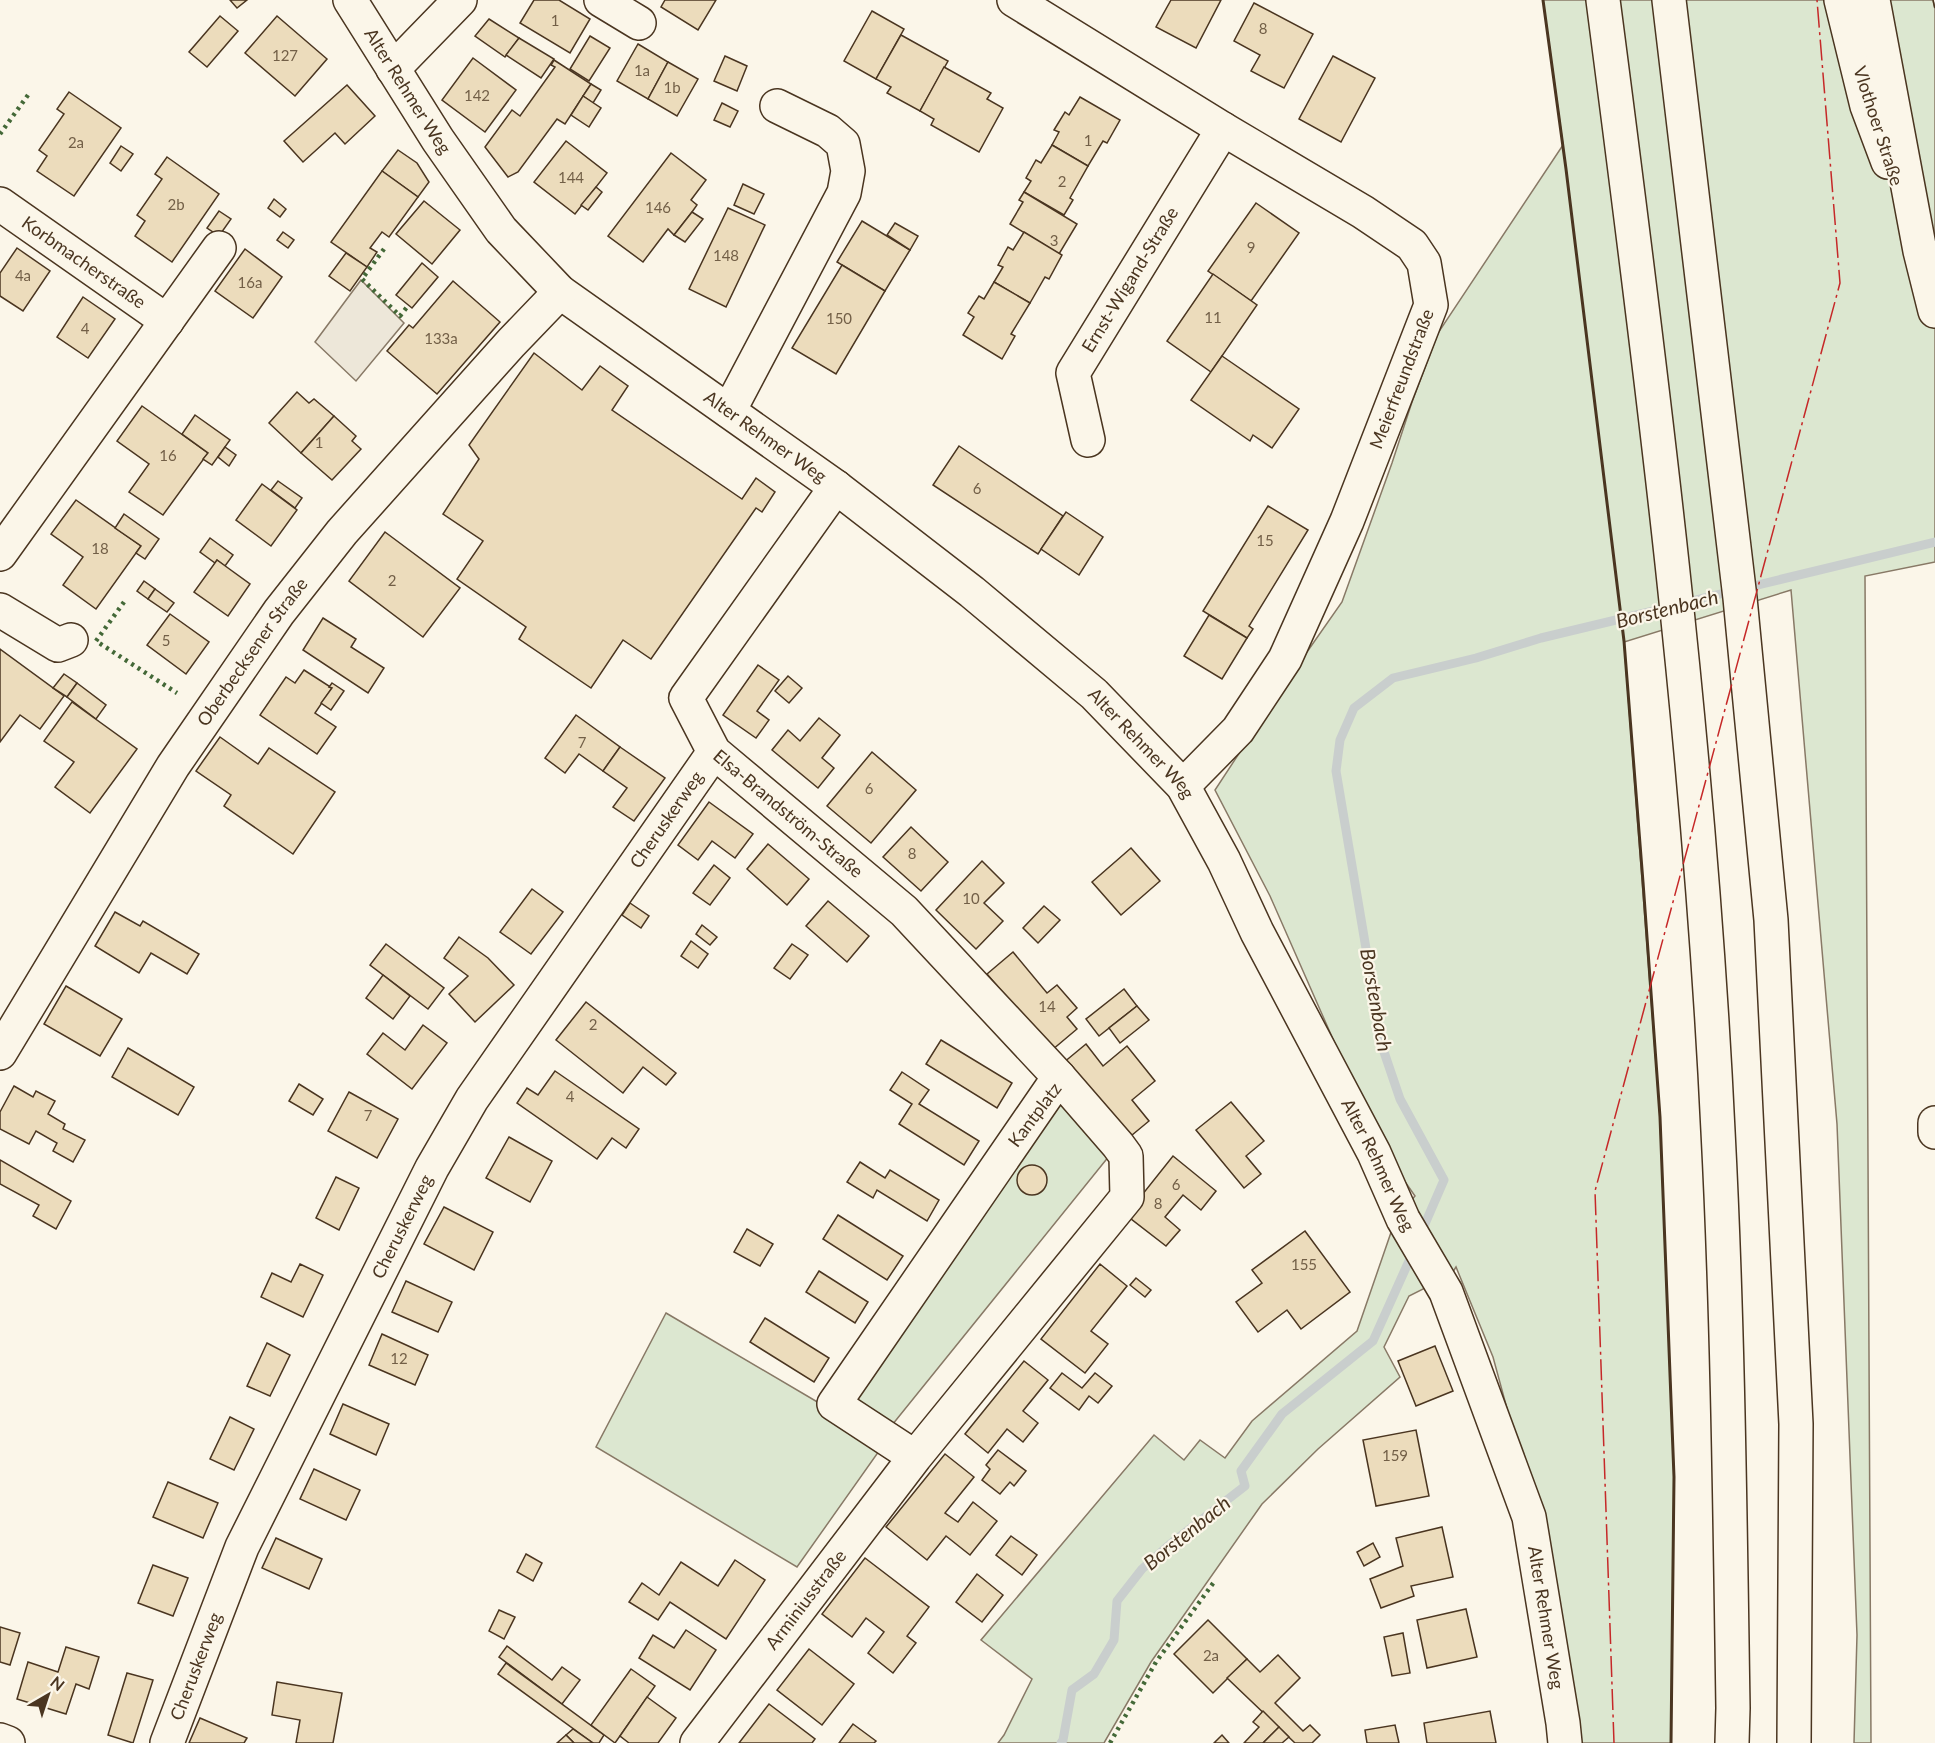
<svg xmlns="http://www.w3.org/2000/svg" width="1935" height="1743" viewBox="0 0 1935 1743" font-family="Lato,sans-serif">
<rect width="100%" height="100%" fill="#fbf6e9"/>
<g fill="#dce7d0" stroke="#887966" stroke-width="1.5">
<path d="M1543 0H1933L1935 9V562L1865 576 1871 1743H1854L1857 1635 1837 1124 1791 590 1624 642 1660 1117 1674 1477 1671 1743H1576L1537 1519 1493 1357 1456 1267 1451 1275 1409 1296 1384 1347 1400 1377 1318 1449 1262 1504 1151 1662 1104 1743H998L1004 1735 1032 1679 981 1640 1154 1435 1184 1460 1200 1440 1225 1458 1252 1421 1357 1331 1396 1218 1415 1196 1380 1146 1270 896 1215 790 1286 682 1342 602 1392 463 1412 402 1438 333 1563 145Z"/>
<path d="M1059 1078 1118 1145 884 1435 835 1404Z"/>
<path d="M666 1313 831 1410 884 1444 797 1567 596 1447Z"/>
</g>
<path fill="#ede7d9" stroke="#887966" stroke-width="1.5" d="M361 280 404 323 356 381 315 342Z"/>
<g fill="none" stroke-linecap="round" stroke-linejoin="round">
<g stroke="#c9cecd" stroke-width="9">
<path d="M1683 603 1935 542"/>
<path d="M1421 1233 1444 1180 1400 1099 1383 1049 1336 771 1340 740 1354 708 1393 678 1476 658 1541 638 1670 607"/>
<path d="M1061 1743 1063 1740 1072 1690 1094 1674 1114 1640 1117 1601 1142 1569 1169 1545 1245 1486 1241 1471 1282 1414 1373 1341 1413 1252"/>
</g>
</g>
<g fill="#ecdcbc" stroke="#4a3520" stroke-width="1.5">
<path d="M230 0H247L237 8Z"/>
<path d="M534 0H559L590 19 570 53 520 23Z"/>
<path d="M665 0H716L698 30 661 7Z"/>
<path d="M1171 0H1221L1196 48 1156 27Z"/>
<path d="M1254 3 1313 34 1284 88 1251 71 1260 55 1234 41Z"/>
<path d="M872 11 904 29 876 79 844 61Z"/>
<path d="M220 16 238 31 207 67 189 52Z"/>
<path d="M277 16 327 59 295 96 245 53Z"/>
<path d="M489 19 519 38 505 57 475 36Z"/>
<path d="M901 35 948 61 920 111 887 93 891 87 876 79Z"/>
<path d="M590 36 610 48 589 81 570 69Z"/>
<path d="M519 38 554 59 541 78 506 55Z"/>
<path d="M638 44 668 62 648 99 617 81Z"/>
<path d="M725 56 747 66 737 91 714 81Z"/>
<path d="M1333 56 1375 78 1341 142 1299 119Z"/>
<path d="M473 58 516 90 485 132 442 100Z"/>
<path d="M554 60 591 84 565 124 557 119 518 172 508 177 485 147 512 110 520 116 555 67 551 65Z"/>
<path d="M668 62 698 79 677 116 648 99Z"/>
<path d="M944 67 991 93 987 99 1003 108 979 152 931 125 934 119 920 111Z"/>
<path d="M591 84 601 90 593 103 583 96Z"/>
<path d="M347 85 375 116 345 144 335 133 303 162 284 141Z"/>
<path d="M69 92 121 128 74 196 37 171 47 156 39 150 64 114 57 109Z"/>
<path d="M583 96 601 108 589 127 571 115Z"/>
<path d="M1080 97 1120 120 1107 143 1103 141 1088 166 1052 145 1059 132 1054 130 1065 112 1069 115Z"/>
<path d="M722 103 738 111 730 127 714 120Z"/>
<path d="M566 141 607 173 575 214 534 182Z"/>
<path d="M1052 145 1088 166 1070 198 1073 200 1064 215 1024 192 1031 181 1026 178 1036 160 1041 163Z"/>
<path d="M121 146 133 154 121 171 110 163Z"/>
<path d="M398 150 417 163 429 182 418 197 382 171Z"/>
<path d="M671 153 706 180 691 200 697 205 692 212 674 235 668 229 643 262 608 236Z"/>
<path d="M167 157 219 194 172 262 135 236 145 221 137 215 162 179 155 174Z"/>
<path d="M382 171 418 197 389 237 382 232 370 248 377 252 367 267 331 242Z"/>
<path d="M743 184 764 194 754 214 734 205Z"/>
<path d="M596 187 602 192 588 210 581 205Z"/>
<path d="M1024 192 1077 224 1059 254 1010 224 1023 202 1019 200Z"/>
<path d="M274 199 286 209 280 217 268 208Z"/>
<path d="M424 201 460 230 432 264 396 234Z"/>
<path d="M1256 203 1299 233 1251 301 1208 271Z"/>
<path d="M728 208 765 225 726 307 689 289Z"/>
<path d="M219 211 231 219 219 236 207 228Z"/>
<path d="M692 212 703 219 685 242 674 235Z"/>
<path d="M862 221 910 250 885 291 837 262Z"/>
<path d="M895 223 918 236 910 250 887 235Z"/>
<path d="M283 232 294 240 288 248 277 240Z"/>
<path d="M1024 232 1062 255 1049 279 1045 277 1030 303 994 282 1003 267 998 265 1008 247 1013 250Z"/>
<path d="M17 248 50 271 23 311 0 296V273Z"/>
<path d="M245 249 282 277 253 318 215 291Z"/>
<path d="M346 253 367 267 350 291 329 276Z"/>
<path d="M422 263 438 277 412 308 396 295Z"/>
<path d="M842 265 885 291 836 374 792 348Z"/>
<path d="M1213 274 1257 305 1211 372 1167 341Z"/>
<path d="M453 281 500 322 437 394 387 351 409 325 413 328Z"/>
<path d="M994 282 1030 303 1011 334 1015 336 1002 359 963 335 974 317 968 313 979 296 984 299Z"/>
<path d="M83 297 115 319 88 358 57 337Z"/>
<path d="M534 353 582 390 600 366 628 386 612 410 742 499 756 478 775 492 762 512 756 508 651 659 623 640 591 688 519 639 526 627 457 579 483 541 443 514 479 459 469 445Z"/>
<path d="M1222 356 1299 409 1272 448 1253 435 1250 441 1191 400Z"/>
<path d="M297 392 309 403 314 399 334 416 301 453 269 423Z"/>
<path d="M142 406 208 453 163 515 129 492 149 464 117 441Z"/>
<path d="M195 415 230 440 212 465 203 459 208 453 182 434Z"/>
<path d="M334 416 356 436 352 441 361 449 332 480 301 453Z"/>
<path d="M959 446 1063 516 1038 554 933 485Z"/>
<path d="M225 447 236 455 229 466 218 457Z"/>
<path d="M278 481 302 498 295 508 271 490Z"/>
<path d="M262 484 297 510 271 546 236 520Z"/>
<path d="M76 500 141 546 96 609 63 585 83 557 51 534Z"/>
<path d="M1268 506 1308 530 1249 626 1253 629 1247 638 1203 611Z"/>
<path d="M1066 512 1103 537 1079 575 1041 549Z"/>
<path d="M124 514 159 539 145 559 136 553 141 546 115 528Z"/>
<path d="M385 532 460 588 423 637 349 581Z"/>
<path d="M210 538 233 555 225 566 217 560 215 563 200 552Z"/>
<path d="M217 560 250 584 228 616 194 592Z"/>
<path d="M144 581 155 589 148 599 137 591Z"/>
<path d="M155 589 174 603 167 612 148 599Z"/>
<path d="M170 614 209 642 186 674 147 645Z"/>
<path d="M1209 615 1247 638 1222 679 1184 656Z"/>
<path d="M323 618 356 639 351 647 384 668 368 693 303 650Z"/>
<path d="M0 649 64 696 40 729 20 715 0 742Z"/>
<path d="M758 665 779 680 757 711 769 720 756 738 723 715Z"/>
<path d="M304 670 332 688 315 713 336 727 317 754 260 715 286 677 295 683Z"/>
<path d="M64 674 77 683 67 697 53 688Z"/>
<path d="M788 676 802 688 789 703 775 691Z"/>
<path d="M77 683 106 705 96 719 67 697Z"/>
<path d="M332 683 344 691 331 710 321 703 332 688 329 687Z"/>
<path d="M72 702 137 749 90 813 55 787 74 762 44 741Z"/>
<path d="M576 715 620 747 603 771 579 754 565 773 545 758Z"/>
<path d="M819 718 840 735 822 758 834 768 818 788 772 750 788 730 800 741Z"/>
<path d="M220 737 258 764 269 748 335 792 293 854 224 806 231 795 196 771Z"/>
<path d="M620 747 665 778 634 821 613 807 627 788 603 771Z"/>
<path d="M872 752 916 790 871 843 827 806Z"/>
<path d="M709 802 753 834 735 858 712 841 698 860 678 845Z"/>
<path d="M911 827 948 862 921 891 883 857Z"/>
<path d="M768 844 809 879 787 905 747 869Z"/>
<path d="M1131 848 1160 881 1121 915 1092 882Z"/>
<path d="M982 861 1004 883 984 903 1003 921 976 949 936 910Z"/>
<path d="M714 865 730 878 710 905 693 893Z"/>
<path d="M532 889 563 912 531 954 500 932Z"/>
<path d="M828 901 869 936 847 962 806 926Z"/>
<path d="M630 903 649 916 641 928 622 915Z"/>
<path d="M1044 906 1060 920 1038 943 1023 928Z"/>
<path d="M115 912 140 926 143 921 199 954 187 974 151 953 139 973 95 946Z"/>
<path d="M702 925 717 937 710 945 696 934Z"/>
<path d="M459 937 488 958 514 985 475 1022 449 994 468 976 444 958Z"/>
<path d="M691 941 708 954 698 968 681 956Z"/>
<path d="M386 944 444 988 428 1009 370 965Z"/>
<path d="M792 944 808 955 790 979 774 968Z"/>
<path d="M1013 952 1047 993 1057 985 1077 1008 1067 1017 1077 1029 1052 1050 987 974Z"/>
<path d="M383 975 410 996 393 1019 366 998Z"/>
<path d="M66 986 122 1019 100 1056 44 1024Z"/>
<path d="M1124 989 1137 1006 1099 1036 1086 1019Z"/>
<path d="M586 1002 676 1073 666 1085 643 1067 623 1093 556 1040Z"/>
<path d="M1137 1006 1149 1020 1120 1043 1109 1028Z"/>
<path d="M423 1025 447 1043 412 1089 367 1054 383 1033 405 1050Z"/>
<path d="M941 1040 1012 1083 997 1108 926 1064Z"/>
<path d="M1086 1044 1103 1066 1127 1046 1155 1081 1132 1100 1149 1121 1126 1140 1063 1063Z"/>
<path d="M128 1048 194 1087 178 1115 112 1077Z"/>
<path d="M555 1071 639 1129 626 1148 612 1138 597 1159 517 1103 527 1088 538 1095Z"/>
<path d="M902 1072 929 1090 919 1104 979 1141 964 1165 899 1124 912 1104 890 1090Z"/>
<path d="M299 1084 323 1099 313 1115 289 1101Z"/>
<path d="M14 1086 33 1097 36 1091 55 1101 48 1114 65 1124 63 1129 85 1140 73 1162 53 1151 57 1143 36 1131 29 1144 0 1129V1112Z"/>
<path d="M349 1092 398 1119 377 1158 328 1131Z"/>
<path d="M1231 1102 1264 1141 1246 1156 1261 1174 1244 1188 1196 1130Z"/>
<path d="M509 1137 552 1161 530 1202 486 1178Z"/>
<path d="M1173 1156 1216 1191 1201 1210 1183 1195 1165 1217 1180 1230 1166 1246 1126 1215Z"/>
<path d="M0 1160 71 1201 56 1229 33 1216 39 1205 0 1184Z"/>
<path d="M860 1162 885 1178 890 1170 939 1200 927 1221 877 1190 873 1198 847 1182Z"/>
<circle cx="1032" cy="1180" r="15"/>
<path d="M336 1177 359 1188 339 1230 316 1218Z"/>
<path d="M444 1207 493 1232 474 1270 424 1244Z"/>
<path d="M838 1215 903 1256 887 1280 823 1239Z"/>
<path d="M747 1229 773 1244 760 1266 734 1252Z"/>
<path d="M1305 1231 1350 1292 1301 1329 1287 1310 1258 1332 1236 1302 1262 1283 1252 1270Z"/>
<path d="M300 1264 323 1275 303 1317 261 1297 272 1273 291 1282Z"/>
<path d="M1100 1264 1127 1286 1091 1331 1108 1344 1085 1373 1041 1339Z"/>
<path d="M819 1271 868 1302 855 1323 806 1292Z"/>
<path d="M1136 1278 1151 1290 1145 1297 1130 1285Z"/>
<path d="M406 1281 452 1302 438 1332 392 1312Z"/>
<path d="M765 1318 829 1358 814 1382 750 1342Z"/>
<path d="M382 1334 428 1355 415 1385 369 1365Z"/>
<path d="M267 1343 290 1355 270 1396 247 1386Z"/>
<path d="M1435 1346 1453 1391 1416 1406 1398 1361Z"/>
<path d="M1024 1361 1048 1380 1023 1411 1038 1423 1023 1442 1007 1429 988 1453 965 1434Z"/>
<path d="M1062 1373 1082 1388 1095 1373 1112 1386 1098 1403 1089 1396 1079 1410 1050 1388Z"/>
<path d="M343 1404 389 1424 376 1455 330 1434Z"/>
<path d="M230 1417 254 1429 234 1470 210 1459Z"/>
<path d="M1416 1430 1429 1496 1376 1506 1363 1440Z"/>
<path d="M998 1450 1026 1471 1014 1486 1010 1482 1000 1494 982 1480 990 1469 986 1465Z"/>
<path d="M945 1454 974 1477 945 1513 958 1522 973 1502 997 1521 970 1555 946 1536 927 1560 886 1527Z"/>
<path d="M314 1469 360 1490 346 1520 300 1499Z"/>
<path d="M168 1482 218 1503 203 1538 153 1517Z"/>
<path d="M1442 1527 1453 1577 1411 1586 1414 1596 1381 1608 1370 1579 1403 1566 1396 1538Z"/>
<path d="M1011 1536 1037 1555 1022 1575 996 1555Z"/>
<path d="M276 1538 322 1559 309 1589 262 1568Z"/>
<path d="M1373 1543 1380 1557 1364 1566 1357 1552Z"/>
<path d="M526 1554 542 1563 533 1581 517 1572Z"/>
<path d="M865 1558 929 1607 907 1636 916 1643 893 1673 868 1653 884 1632 866 1618 852 1637 822 1614Z"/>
<path d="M735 1560 765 1580 726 1639 670 1602 658 1620 629 1602 642 1583 659 1595 681 1562 718 1586Z"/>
<path d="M153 1565 188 1578 173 1616 138 1603Z"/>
<path d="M977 1574 1003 1595 982 1622 956 1602Z"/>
<path d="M1466 1609 1477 1657 1427 1668 1417 1620Z"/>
<path d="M499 1610 515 1617 504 1639 489 1631Z"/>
<path d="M1208 1620 1247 1659 1213 1693 1174 1654Z"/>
<path d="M0 1627 20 1633 10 1665 0 1662Z"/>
<path d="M686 1630 716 1650 690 1690 639 1658 653 1635 674 1648Z"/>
<path d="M1403 1633 1410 1673 1392 1676 1384 1637Z"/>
<path d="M507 1646 552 1680 562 1667 580 1680 562 1704 499 1657Z"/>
<path d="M66 1647 99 1657 89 1689 76 1684 66 1714 17 1699 28 1662 58 1672Z"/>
<path d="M809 1649 854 1684 822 1725 777 1690Z"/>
<path d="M1278 1655 1300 1678 1275 1703 1303 1731 1310 1725 1320 1735 1312 1743H1295L1227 1678 1247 1659 1260 1672Z"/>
<path d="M506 1663 604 1735 599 1743H593L498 1674Z"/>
<path d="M631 1669 655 1686 615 1743 591 1725Z"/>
<path d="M127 1673 153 1680 133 1743 108 1735Z"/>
<path d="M277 1682 342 1693 333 1743H296L300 1720 272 1715Z"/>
<path d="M647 1697 676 1718 658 1743H629L620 1736Z"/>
<path d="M769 1704 815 1739 812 1743H739Z"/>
<path d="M1263 1711 1279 1727 1263 1743H1244L1259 1727 1253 1722Z"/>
<path d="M1490 1711 1496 1743H1427L1424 1723Z"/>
<path d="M200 1718 247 1738 244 1743H189Z"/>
<path d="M853 1724 876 1741 874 1743H839Z"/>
<path d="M1395 1725 1399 1743H1367L1365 1730Z"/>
<path d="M1279 1727 1289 1737 1282 1743H1263Z"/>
<path d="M573 1729 593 1743H574L566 1735Z"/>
<path d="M566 1735 574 1743H557Z"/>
<path d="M1222 1735 1229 1743H1214Z"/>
</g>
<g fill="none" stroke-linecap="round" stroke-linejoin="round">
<defs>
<g id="minor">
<path id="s1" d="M350 0 438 140 501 230 560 292 836 487 972 592 1094 694 1183 786 1224 861 1257 932 1374 1153 1403 1219 1446 1292 1529 1517 1563 1723 1565 1743"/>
<path d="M601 0 639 23"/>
<path d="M1014 0 1223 129 1363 212 1412 245 1424 263 1431 305 1347 521 1285 659 1238 730 1183 786"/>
<path d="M393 69 460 0"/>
<path id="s2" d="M0 204 167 321"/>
<path d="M729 411 844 193 848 171 843 144 828 131 777 106"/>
<path id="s3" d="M1088 440 1073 373 1223 129"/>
<path id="s4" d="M836 487 686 698 714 752 904 911 1059 1077"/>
<path d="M0 554 219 248"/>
<path d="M0 610 58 645 71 640"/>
<path id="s5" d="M0 1053 173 766 279 612 342 532 511 343 560 292"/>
<path d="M1935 1123V1132"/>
<path d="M0 1740 8 1743"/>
<path id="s6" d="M167 1743 242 1547 432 1168 472 1099 714 752"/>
<path id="s7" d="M697 1743 915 1457 1127 1197 1126 1156 1118 1145 1059 1077 834 1404 915 1457"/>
</g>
<g id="major">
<path d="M1841 0 1867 106 1888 162"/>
<path d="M1873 0 1920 251 1935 311"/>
</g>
<g id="highway">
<path d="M1603 0C1652 376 1700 752 1718 1131 1728 1323 1730 1516 1733 1708L1732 1743"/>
<path d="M1669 0 1740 598 1771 920 1796 1424 1794 1743"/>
</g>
</defs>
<use href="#minor" stroke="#4a3520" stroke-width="36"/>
<use href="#major" stroke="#4a3520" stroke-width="36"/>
<use href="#highway" stroke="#4a3520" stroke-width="36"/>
<use href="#minor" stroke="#fbf6e9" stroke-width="33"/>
<use href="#major" stroke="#fbf6e9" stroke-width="33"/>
<use href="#highway" stroke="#fbf6e9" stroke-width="33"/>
<g stroke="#436837" stroke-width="4.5" stroke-dasharray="3 4.5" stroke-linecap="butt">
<path d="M0 134 28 95"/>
<path d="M384 249 362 279 400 316 407 307"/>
<path d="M124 602 96 641 177 693"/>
<path d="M1110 1743 1156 1662 1214 1582"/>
</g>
<path stroke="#4a3520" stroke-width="1.5" stroke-dasharray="8 3" stroke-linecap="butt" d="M1933 0 1935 9"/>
<path stroke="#4a3520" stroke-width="3" d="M1543 0 1566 169 1624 641 1643 882 1660 1117 1674 1477 1671 1743"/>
<path stroke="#c62828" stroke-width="1.5" stroke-dasharray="21 4.5 3 4.5" stroke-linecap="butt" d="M1614 1743 1595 1191 1840 283 1817 0"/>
</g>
<g text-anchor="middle" stroke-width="4.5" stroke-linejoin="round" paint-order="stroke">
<g font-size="15" fill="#725f47">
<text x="555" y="26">1</text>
<text x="1263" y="34">8</text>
<text x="285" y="61">127</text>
<text x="642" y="76">1a</text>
<text x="672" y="93">1b</text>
<text x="477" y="101">142</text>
<text x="1088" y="146">1</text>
<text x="76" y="148">2a</text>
<text x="571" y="183">144</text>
<text x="1062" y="187">2</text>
<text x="176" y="210">2b</text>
<text x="658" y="213">146</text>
<text x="1054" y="246">3</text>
<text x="1251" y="253">9</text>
<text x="726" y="261">148</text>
<text x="23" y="281">4a</text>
<text x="250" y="288">16a</text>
<text x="1213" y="323">11</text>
<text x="839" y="324">150</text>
<text x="85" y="334">4</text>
<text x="441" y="344">133a</text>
<text x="319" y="448">1</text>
<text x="168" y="461">16</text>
<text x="977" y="494">6</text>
<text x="1265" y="546">15</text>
<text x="100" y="554">18</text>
<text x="392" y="586">2</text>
<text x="166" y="646">5</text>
<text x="582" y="748">7</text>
<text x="869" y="794">6</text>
<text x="912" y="859">8</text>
<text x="971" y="904">10</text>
<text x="1047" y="1012">14</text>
<text x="593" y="1030">2</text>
<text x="570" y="1102">4</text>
<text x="368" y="1121">7</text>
<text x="1176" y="1190">6</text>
<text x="1158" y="1209">8</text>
<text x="1304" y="1270">155</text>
<text x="399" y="1364">12</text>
<text x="1395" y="1461">159</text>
<text x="1211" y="1661">2a</text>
</g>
<g font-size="18" fill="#4a3520" stroke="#fbf6e9">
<text dy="6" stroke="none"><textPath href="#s1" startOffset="108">Alter Rehmer Weg</textPath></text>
<text transform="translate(1878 126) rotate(72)" y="6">Vlothoer Straße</text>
<text dy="6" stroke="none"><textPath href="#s2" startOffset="102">Korbmacherstraße</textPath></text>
<text dy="6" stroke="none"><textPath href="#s3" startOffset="178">Ernst-Wigand-Straße</textPath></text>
<text transform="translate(1402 379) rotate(-69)" y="6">Meierfreundstraße</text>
<text dy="6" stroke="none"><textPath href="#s1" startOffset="612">Alter Rehmer Weg</textPath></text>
<text dy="6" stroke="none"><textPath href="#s5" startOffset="474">Oberbecksener Straße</textPath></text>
<text dy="6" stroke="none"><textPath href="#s1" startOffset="1098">Alter Rehmer Weg</textPath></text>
<text dy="6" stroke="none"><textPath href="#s4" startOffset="416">Elsa-Brandström-Straße</textPath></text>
<text dy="6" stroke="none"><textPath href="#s6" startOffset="1054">Cheruskerweg</textPath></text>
<text transform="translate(1035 1115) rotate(-53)" y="6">Kantplatz</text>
<text dy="6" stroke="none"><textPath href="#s1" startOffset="1584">Alter Rehmer Weg</textPath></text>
<text dy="6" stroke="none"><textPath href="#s6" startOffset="568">Cheruskerweg</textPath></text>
<text dy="6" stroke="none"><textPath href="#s7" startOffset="180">Arminiusstraße</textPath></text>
<text dy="6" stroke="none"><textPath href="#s1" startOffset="2070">Alter Rehmer Weg</textPath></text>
<text dy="6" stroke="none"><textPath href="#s6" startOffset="82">Cheruskerweg</textPath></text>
</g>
<g font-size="20" font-style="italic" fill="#4a3520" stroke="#fbf6e9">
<text transform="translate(1667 609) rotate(-14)" y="7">Borstenbach</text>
<text transform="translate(1376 1000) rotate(80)" y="7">Borstenbach</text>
<text transform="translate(1187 1533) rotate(-39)" y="7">Borstenbach</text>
</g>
</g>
<g transform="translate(48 1695) rotate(39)" stroke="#fbf6e9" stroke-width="4.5" paint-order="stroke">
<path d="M0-4.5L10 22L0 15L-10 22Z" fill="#4a3520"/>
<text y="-9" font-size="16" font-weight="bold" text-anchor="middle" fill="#4a3520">N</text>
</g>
</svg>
